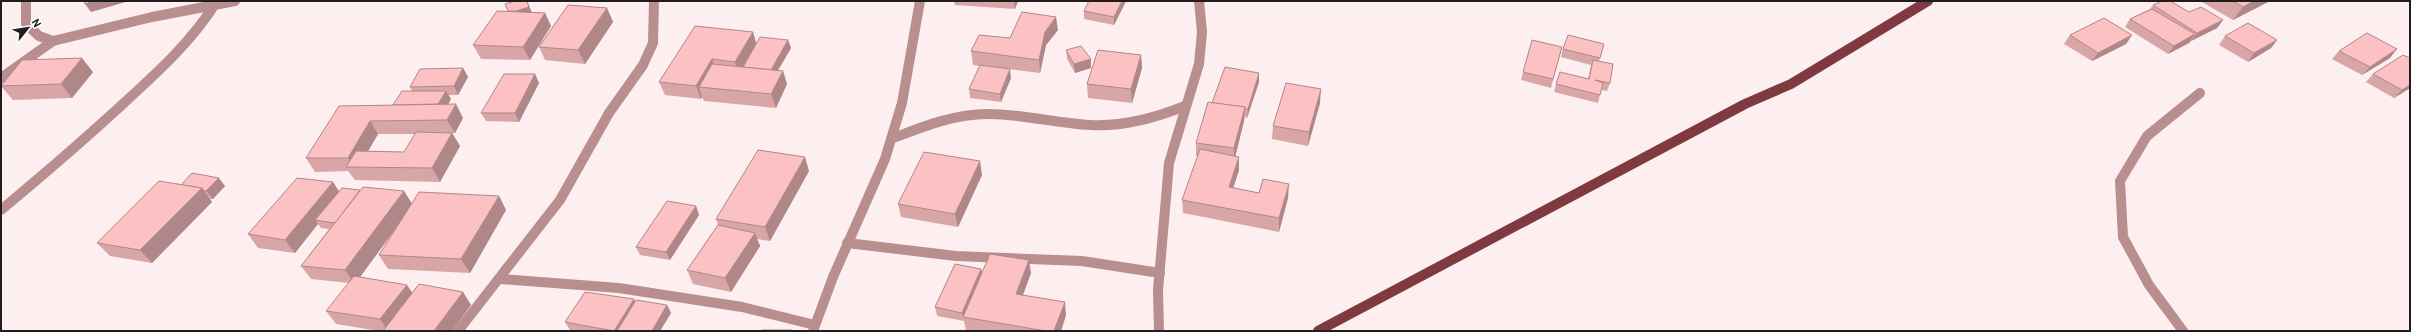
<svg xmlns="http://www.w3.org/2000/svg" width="2411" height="332" viewBox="0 0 2411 332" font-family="Barlow,sans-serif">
<rect width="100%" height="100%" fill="#fdeff0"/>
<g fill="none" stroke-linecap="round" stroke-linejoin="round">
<g stroke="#b88e8f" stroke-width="10">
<path d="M26 1V24L39 36 53 41 152 17 235 1"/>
<path d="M1 78 53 41"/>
<path d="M891 139C922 127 953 114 988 114 1022 114 1056 123 1090 125 1123 127 1155 118 1185 106"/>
<path d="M1 210C43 175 85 139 125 102 159 71 192 41 217 1"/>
<path d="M847 243 956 256 1082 261 1160 273"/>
<path d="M500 279 619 288 742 307 815 325"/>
<path d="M458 331 560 200 609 113 643 65 653 43 654 1"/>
<path d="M813 331 833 277 885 159 902 103 920 1"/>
<path d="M1159 331 1158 290 1169 163 1199 64 1202 32 1199 1"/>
<path d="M2183 331 2149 285 2123 237 2120 181 2147 136 2200 93"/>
</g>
<path stroke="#7f3a3f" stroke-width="10" d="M1318 331 1745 104 1791 84 1928 1"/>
</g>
<g fill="#d9a6a7" fill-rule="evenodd">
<path d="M954 1H1018L1015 9 955 5Z"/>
<path d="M1126 1 1114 25 1084 19V11Z"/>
<path d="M2200 1H2270L2233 20Z"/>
<path d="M2153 5 2189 12 2223 20 2217 28 2191 41 2189 43 2168 54 2125 27 2130 19 2150 9Z"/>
<path d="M607 8 613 22 585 64 545 60 539 47Z"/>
<path d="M532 12 545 13 551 26 530 60 481 59 473 45Z"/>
<path d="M1058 30 1046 45 1040 73 1000 68 1011 78 1001 102 970 98 969 89 980 66 973 65 971 51 1010 38Z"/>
<path d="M753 32 756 43 788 40 791 48 778 70 783 71 787 84 776 108 704 101 702 97 701 99 665 95 659 82Z"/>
<path d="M2070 35H2132L2126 44 2092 61 2064 44Z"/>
<path d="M2225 36 2277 40 2271 48 2248 62 2219 45Z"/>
<path d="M1604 44 1599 61 1610 83 1607 91 1601 90 1598 103 1554 92 1556 84 1588 79 1591 65 1561 57 1563 49Z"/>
<path d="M1562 47 1551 88 1521 80 1523 72Z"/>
<path d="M1066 50 1091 68 1075 73 1067 59Z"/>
<path d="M2339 51 2390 58 2362 75 2332 59Z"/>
<path d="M1141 55 1142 68 1132 103 1088 98 1087 84Z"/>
<path d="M463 68 468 77 458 95H448L451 99 448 104 463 118 455 133H452L460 146 440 182 355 180 348 171 315 172 306 158 393 105 412 91 410 87ZM378 134H415L404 152 368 151Z"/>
<path d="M93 72 72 98 13 100 1 86Z"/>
<path d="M1259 73V82L1247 118 1245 117 1244 121 1235 156 1239 170 1233 188 1288 198 1279 232 1183 213 1182 200 1198 156H1196V143L1212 103Z"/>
<path d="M535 74 539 83 519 122 486 121 481 113Z"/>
<path d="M2373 74 2410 88 2394 98 2366 82Z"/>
<path d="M1320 103 1308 146 1272 139 1273 126Z"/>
<path d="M809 171 770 241 757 239 760 246 731 292 693 284 687 270 718 225 716 219Z"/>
<path d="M982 175 958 227 901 217 898 204Z"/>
<path d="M333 182 339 192 412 204 499 196 506 210 470 273 388 269 379 255 400 222 359 277 412 293 463 292 471 305 452 331H379L336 324 326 311 349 283 311 279 301 266 329 229 321 228 318 224 295 253 258 248 248 234Z"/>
<path d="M181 185 225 186 213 199H210L212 202 152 263 110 256 97 243Z"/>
<path d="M696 206 699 215 670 260 640 255 636 247Z"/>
<path d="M981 269 982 273H1031L1023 295 1066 315 1061 331H972L966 330 964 321 937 316 935 307Z"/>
<path d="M635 302 667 305 671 313 660 331H575L570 330 565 322Z"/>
</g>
<g fill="#b08788">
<path d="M94 1H129L91 12 85 4Z"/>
<path d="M527 1 533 15 509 14Z"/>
<path d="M1014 1H1018L1015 9Z"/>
<path d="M1122 1H1126L1114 25V17Z"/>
<path d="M2254 1H2270L2233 20 2243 7Z"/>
<path d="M607 8 613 22 585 64 578 50Z"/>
<path d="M545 13 551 26 530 60 523 47Z"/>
<path d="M1056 17 1058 30 1046 45 1040 73 1039 60 1045 32Z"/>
<path d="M2223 20 2217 28 2191 41 2197 33Z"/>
<path d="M753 32 757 46 740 75 735 62Z"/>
<path d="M2195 34 2189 43 2168 54 2174 46Z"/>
<path d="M2132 35 2126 44 2092 61 2098 53Z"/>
<path d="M788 40 791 48 773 79 771 71Z"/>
<path d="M2277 40 2271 48 2248 62 2254 53Z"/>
<path d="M2397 49 2390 58 2362 75 2370 67Z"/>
<path d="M1141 55 1142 68 1132 103 1131 89Z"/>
<path d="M82 58 93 72 72 98 61 84Z"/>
<path d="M712 59 717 73 699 87 702 97 701 99 696 86Z"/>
<path d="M1091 59V68L1075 73 1074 64Z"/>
<path d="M463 68 468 77 458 95 454 86Z"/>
<path d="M1010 69 1011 78 1001 102 1000 94Z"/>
<path d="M783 71 787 84 776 108 771 94Z"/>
<path d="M1259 73V82L1247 118 1248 109Z"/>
<path d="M535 74 539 83 519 122 515 113Z"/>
<path d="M2410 85V88L2394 98 2402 90Z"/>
<path d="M1321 89 1320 103 1308 146 1309 132Z"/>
<path d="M446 91 451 99 442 115 437 106Z"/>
<path d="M456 104 463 118 455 133 447 120Z"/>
<path d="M1245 107 1244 121 1234 162V148Z"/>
<path d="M370 121 378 134 359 167H354L348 158Z"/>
<path d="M452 133 460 146 440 182 432 168Z"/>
<path d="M805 157 809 171 770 241 765 227Z"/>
<path d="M1239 157V170L1229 201V187Z"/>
<path d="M980 161 982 175 958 227 955 214Z"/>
<path d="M219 178 225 186 213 199 206 191Z"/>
<path d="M333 182 342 196 315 220 318 224 295 253 285 240Z"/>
<path d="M1289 184 1288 198 1279 232V218Z"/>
<path d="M202 188 212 202 152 263 140 250Z"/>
<path d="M404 191 413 205 355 284 345 270Z"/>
<path d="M499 196 506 210 470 273 461 259Z"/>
<path d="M696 206 699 215 670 260 666 252Z"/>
<path d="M755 233 760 246 731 292 725 278Z"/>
<path d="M1029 260 1031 273 1018 308 1016 294Z"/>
<path d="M981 269 983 277 963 317 964 321 962 313Z"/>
<path d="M407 285 416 298 388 331 380 319Z"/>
<path d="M463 292 471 305 452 331H434Z"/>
<path d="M634 299 638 308 623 331H614Z"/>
<path d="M1065 302 1066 315 1061 331H1054Z"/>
<path d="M667 305 671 313 660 331H652Z"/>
</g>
<g fill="#fcc1c2" stroke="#b08788">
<path d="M84 1H94L85 4Z"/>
<path d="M515 1H527L529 7 516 11H508L505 4Z"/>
<path d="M1089 1H1122L1114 17 1084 11Z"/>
<path d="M2162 1H2170L2189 12 2201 7 2223 20 2197 33 2153 5Z"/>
<path d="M2233 1H2254L2243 7Z"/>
<path d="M568 5 607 8 578 50 539 47Z"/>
<path d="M2152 9 2195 34 2174 46 2130 19Z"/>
<path d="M497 11 545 13 523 47 473 45Z"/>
<path d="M1022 12 1056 17 1045 32 1039 60 971 51 979 35 1010 38Z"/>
<path d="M2104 18 2132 35 2098 53 2070 35Z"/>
<path d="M2248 23 2277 40 2254 53 2225 36Z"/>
<path d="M695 26 753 32 735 62 712 59 696 86 659 82Z"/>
<path d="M2367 33 2397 49 2370 67 2339 51Z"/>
<path d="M1568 35 1604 44 1600 58 1563 49Z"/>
<path d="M760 37 788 40 771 70 743 67Z"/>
<path d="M1532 40 1562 47 1553 79 1523 72Z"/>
<path d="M1081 46 1091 59 1074 64 1066 50Z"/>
<path d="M1098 50 1141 55 1131 89 1087 84Z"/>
<path d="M2403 55 2410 58V85L2402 90 2373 74Z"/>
<path d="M82 58 61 84 1 86 22 60Z"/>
<path d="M1593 60 1613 64 1610 83 1595 80 1603 83 1600 95 1556 84 1560 72 1589 79Z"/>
<path d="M712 64 783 71 771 94 699 87Z"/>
<path d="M980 65 1010 69 1000 94 969 89Z"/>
<path d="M1225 67 1259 73 1248 109H1244L1245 107 1212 103Z"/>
<path d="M463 68 454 86 410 87 420 69Z"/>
<path d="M504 74H535L515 113H481Z"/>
<path d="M1286 83 1321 89 1309 132 1273 126Z"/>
<path d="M402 91H446L438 104 393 105Z"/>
<path d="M1208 102 1245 107 1234 148 1196 143Z"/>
<path d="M456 104 447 120 370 121 348 158H306L339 106Z"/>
<path d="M416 132 452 133 432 168 346 167 356 151 404 152Z"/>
<path d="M1200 149 1239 157 1229 187 1259 193 1263 179 1289 184 1279 218 1182 200Z"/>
<path d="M758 150 805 157 765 227 716 219Z"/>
<path d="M924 152 980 161 955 214 898 204Z"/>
<path d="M192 173 219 178 206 191H204L202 188 181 185Z"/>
<path d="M297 178 333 182 285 240 248 234Z"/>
<path d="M159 181 202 188 140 250 97 243Z"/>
<path d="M363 187 404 191 345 270 301 266Z"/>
<path d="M342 188 360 190 335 223 315 220Z"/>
<path d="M419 192 499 196 461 259 379 255Z"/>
<path d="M667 201 696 206 666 252 636 247Z"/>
<path d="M718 225 755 233 725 278 687 270Z"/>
<path d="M990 254 1029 260 1016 294 1065 302 1054 331H1046L963 317Z"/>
<path d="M955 264 981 269 962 313 935 307Z"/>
<path d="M354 276 407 285 380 319 326 311Z"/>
<path d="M419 284 463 292 434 331H383Z"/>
<path d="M585 292 634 299 614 331 565 322Z"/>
<path d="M636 300 667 305 652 331H617Z"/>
<path d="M762 330H792V331H761Z"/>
</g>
<rect width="2411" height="332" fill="none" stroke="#221d1d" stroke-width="4"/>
<g transform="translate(28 28) rotate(60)" stroke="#ffffff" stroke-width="3" paint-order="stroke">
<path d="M0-3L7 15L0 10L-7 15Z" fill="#221d1d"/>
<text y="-6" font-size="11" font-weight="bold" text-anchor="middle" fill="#221d1d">N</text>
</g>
</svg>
